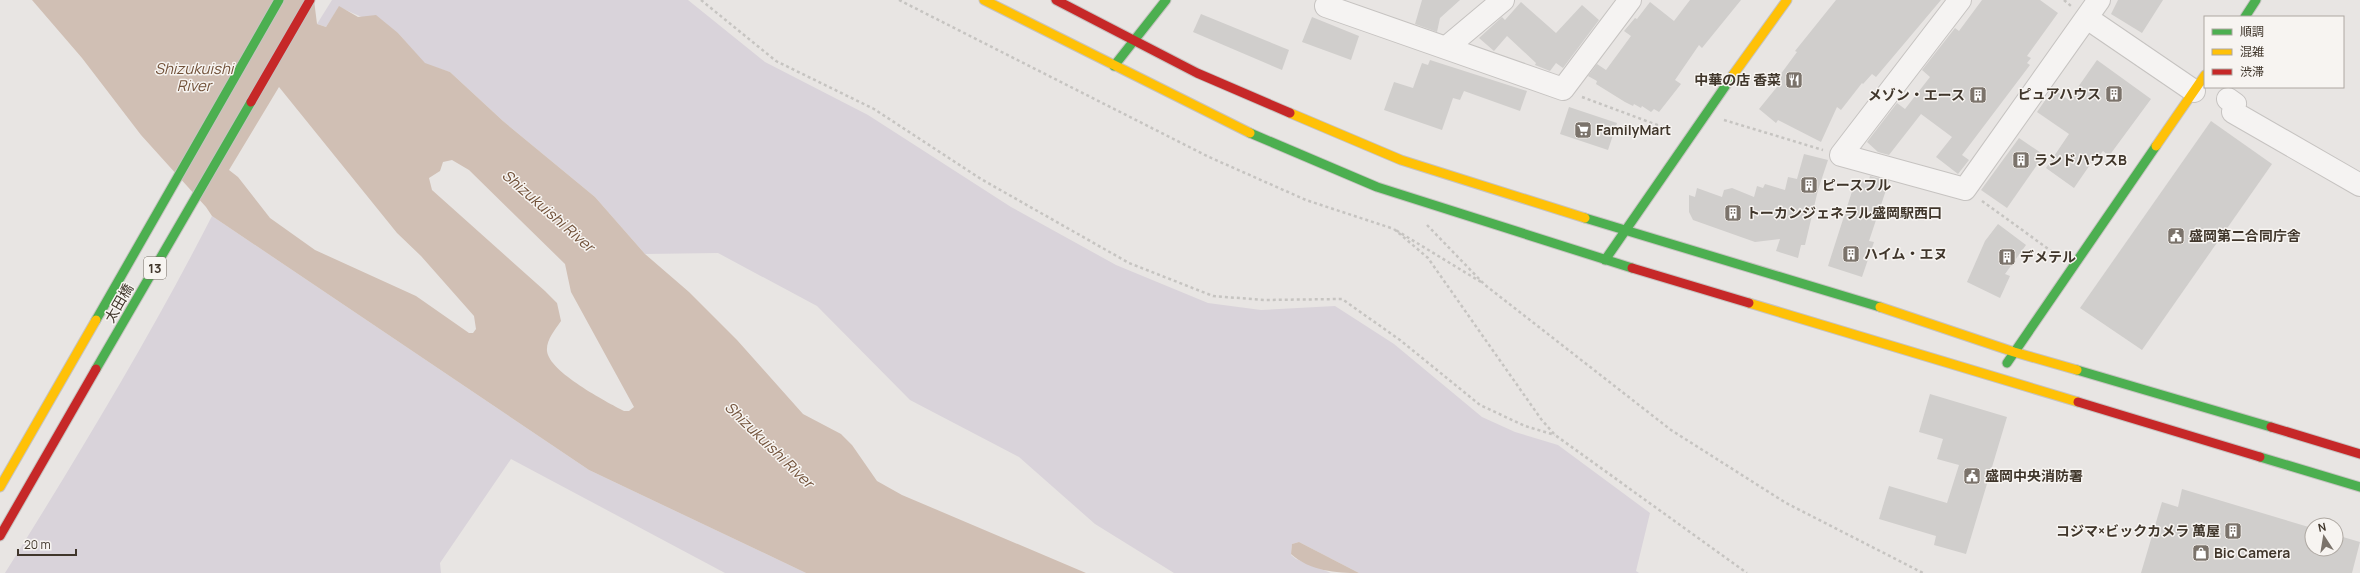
<svg xmlns="http://www.w3.org/2000/svg" width="2360" height="573" viewBox="0 0 2360 573" font-family="Manrope,'Noto Sans JP',sans-serif">
<rect width="100%" height="100%" fill="#e8e5e3"/>
<g fill="#d9d3da">
<path d="M332 0H688L765 62 868 115 1011 207 1116 265 1208 303 1261 310 1335 306 1394 344 1482 417 1515 432 1558 445 1650 513 1636 571 1639 573H1359L1299 542 1292 544 1291 555 1296 559 1331 573H1174L1095 524 1019 457 910 400 817 306 718 253 645 254 595 197 503 121 450 72 425 64 398 33 339 7 326 27 317 24Z"/>
<path d="M212 216 589 470 806 573H725L511 459 440 563 441 573H5C78 456 149 339 212 216Z"/>
</g>
<g fill="#d0bfb4" fill-rule="evenodd">
<path d="M32 0H314L317 24 326 27 339 6 358 17 376 15 398 33 425 63 450 72 503 121 595 197 645 254 689 292 737 340 803 414 841 434 852 445 877 481 902 495 1086 573H806L589 470 212 216 206 207 141 135 82 58ZM279 87 397 233 421 256 474 316 476 329 473 333H469L416 296 315 250 270 218 238 177 229 170ZM452 160 469 170 565 264 571 292 634 407 629 411H624C607 402 549 372 547 351 546 340 555 330 561 321L557 303 545 291 432 190 429 178 440 171 443 162Z"/>
<path d="M1299 542 1359 573C1336 573 1310 571 1291 554L1292 544Z"/>
</g>
<g fill="#d0cecc">
<path d="M1422 0H1460L1440 18 1437 32 1415 24Z"/>
<path d="M1690 0H1741L1702 48 1699 45 1675 80 1681 84 1659 112 1654 109 1651 112 1642 106 1641 108 1634 104 1633 106 1625 102 1596 84 1597 81 1588 76 1597 64 1606 70 1631 36 1624 31 1635 18 1637 19 1650 2 1674 21Z"/>
<path d="M1836 0H1941L1876 77 1872 74 1863 84 1862 83 1841 110 1837 107 1821 142 1778 120 1776 123 1759 109 1781 82 1777 79 1797 52 1795 51Z"/>
<path d="M1982 0H2040L2058 13 2027 56 2031 58 2027 63 2030 65 1962 155 1969 160 1958 174 1936 157 1952 137 1921 114 1889 155 1878 152 1867 142 1897 103 1905 109 1930 77 1922 70 1955 28 1959 31Z"/>
<path d="M2118 0H2163L2142 33 2111 14Z"/>
<path d="M1521 2 1556 33 1582 5 1599 20 1563 68 1556 63 1550 71 1535 65 1536 63 1507 36 1494 51 1479 38 1502 17 1505 20Z"/>
<path d="M1201 14 1289 50 1282 70 1193 32Z"/>
<path d="M1312 17 1359 36 1351 60 1302 42Z"/>
<path d="M1430 60 1527 91 1520 111 1464 91 1460 100 1453 98 1442 130 1384 110 1394 82 1413 88 1422 63 1428 65Z"/>
<path d="M2097 60 2151 99 2109 156 2103 151 2097 158 2096 156 2074 188 2046 168 2069 134 2037 112 2053 89 2069 100Z"/>
<path d="M1569 107 1617 123 1608 150 1560 134Z"/>
<path d="M2211 121 2272 164 2142 350 2080 308Z"/>
<path d="M2019 138 2044 155 2007 208 1981 190Z"/>
<path d="M1804 154 1828 160 1818 190 1805 245H1801L1798 258 1776 251 1780 239 1755 242 1693 220 1689 212V195L1695 197 1697 188 1722 197 1724 190 1732 188 1754 197 1757 186 1763 188 1765 184 1785 190 1788 177 1797 179Z"/>
<path d="M1870 176 1889 181 1869 241 1874 242 1862 277 1828 266 1856 179 1868 183Z"/>
<path d="M1998 224 2026 245 2005 274 2010 276 2000 298 1967 282 1985 241Z"/>
<path d="M1930 394 2007 417 1966 554 1934 545 1936 536 1879 519 1889 486 1947 503 1959 465 1937 459 1943 439 1919 432Z"/>
<path d="M2182 489 2312 528V549H2336V535L2360 542 2352 573H2141L2162 502 2178 507Z"/>
</g>
<g fill="none" stroke-linecap="round" stroke-linejoin="round">
<defs>
<g id="street">
<path d="M1960 0 1841 155 1965 189 2099 0"/>
<path d="M1326 6 1563 89 1630 0"/>
<path d="M2087 18 2194 91"/>
<path d="M1447 47 1503 0"/>
<path d="M2228 99 2235 104 2233 112 2360 185"/>
</g>
<g id="fast">
<path d="M2245 17 2256 0"/>
<path d="M1114 66 1166 0"/>
<path d="M1250 133 1377 187 1632 268"/>
<path d="M1585 218 1880 307"/>
<path d="M1605 260 1733 75"/>
<path d="M96 320 279 0"/>
<path d="M2007 363 2156 146"/>
<path d="M96 369 251 102"/>
<path d="M2077 370 2271 427"/>
<path d="M2260 457 2360 487"/>
</g>
<g id="slow">
<path d="M984 0 1250 133"/>
<path d="M1733 75 1787 0"/>
<path d="M1290 113 1401 160 1585 218"/>
<path d="M2156 146 2205 75"/>
<path d="M1749 303 2078 402"/>
<path d="M1880 307 2014 352 2077 370"/>
<path d="M0 487 96 320"/>
</g>
<g id="jam">
<path d="M1056 0 1197 73 1290 113"/>
<path d="M251 102 310 0"/>
<path d="M1632 268 1749 303"/>
<path d="M2078 402 2260 457"/>
<path d="M2271 427 2360 454"/>
<path d="M0 536 96 369"/>
</g>
</defs>
<use href="#street" stroke="#c6c3c1" stroke-width="24"/>
<use href="#fast" stroke="#c6c3c1" stroke-width="11"/>
<use href="#slow" stroke="#c6c3c1" stroke-width="11"/>
<use href="#jam" stroke="#c6c3c1" stroke-width="11"/>
<g stroke="#c6c4c1" stroke-width="2.5" stroke-dasharray="3 3" stroke-linecap="butt">
<path d="M701 0 776 61 874 109 981 179 1129 263 1213 296 1264 300 1342 299 1400 340 1480 405 1525 426 1555 435"/>
<path d="M899 0 1209 157 1306 200 1394 229"/>
<path d="M2064 0 2071 6"/>
<path d="M1582 97 1668 129"/>
<path d="M1724 120 1823 150"/>
<path d="M1982 201 2054 253"/>
<path d="M1427 225 1485 285 1671 430 1786 503 1923 573"/>
<path d="M1481 282 1394 229 1428 258 1541 419 1555 435 1747 573"/>
</g>
<use href="#street" stroke="#f5f3f2" stroke-width="22"/>
<use href="#fast" stroke="#4caf50" stroke-width="9"/>
<use href="#slow" stroke="#ffc107" stroke-width="9"/>
<use href="#jam" stroke="#c62828" stroke-width="9"/>
</g>
<defs>
<symbol id="restaurant-square" viewBox="-11 -11 22 22"><rect x="-9" y="-9" width="18" height="18" rx="4" fill="#7b736b" stroke="#f7f4f1"/><path d="M-5-6h1v4h1v-4h1v4h1v-4h1v5L-1.5 .5V6h-2V.5L-5-1ZM5-6V6H3V1.5H1.5Q1.5-4 5-6Z" fill="#fff"/></symbol>
<symbol id="building-square" viewBox="-11 -11 22 22"><rect x="-9" y="-9" width="18" height="18" rx="4" fill="#7b736b" stroke="#f7f4f1"/><path d="M-4-6H4V6H1V3H-1V6H-4ZM-2.5-4.3h1.7v1.8h-1.7ZM.8-4.3h1.7v1.8H.8ZM-2.5-1h1.7V.8h-1.7ZM.8-1h1.7V.8H.8Z" fill="#fff"/></symbol>
<symbol id="supermarket-square" viewBox="-11 -11 22 22"><rect x="-9" y="-9" width="18" height="18" rx="4" fill="#7b736b" stroke="#f7f4f1"/><path d="M-6-5.5h2.5l.6 2H6L4.5 2H-2.5L-4.4-4H-6ZM-1.5 3.2a1.3 1.3 0 1 0 .1 0ZM3 3.2a1.3 1.3 0 1 0 .1 0Z" fill="#fff"/></symbol>
<symbol id="civic-square" viewBox="-11 -11 22 22"><rect x="-9" y="-9" width="18" height="18" rx="4" fill="#7b736b" stroke="#f7f4f1"/><path d="M-.6-6.5H3V-4.5H.6V-3L4-1V1h2V6H-6V1h2V-1L-.6-3ZM-1.2 2.5V6h2.4V2.5Z" fill="#fff"/></symbol>
<symbol id="shop-square" viewBox="-11 -11 22 22"><rect x="-9" y="-9" width="18" height="18" rx="4" fill="#7b736b" stroke="#f7f4f1"/><path d="M-5-2.5h2.3a2.7 3.5 0 0 1 5.4 0H5L5.5 6h-11ZM-1.5-2.5h3a1.5 2.3 0 0 0-3 0Z" fill="#fff"/></symbol>
</defs>
<g fill-rule="evenodd">
<use href="#restaurant-square" x="1784" y="70" width="20" height="20"/>
<use href="#building-square" x="2104" y="84" width="20" height="20"/>
<use href="#building-square" x="1968" y="85" width="20" height="20"/>
<use href="#supermarket-square" x="1573" y="120" width="20" height="20"/>
<use href="#building-square" x="2011" y="150" width="20" height="20"/>
<use href="#building-square" x="1799" y="175" width="20" height="20"/>
<use href="#building-square" x="1723" y="203" width="20" height="20"/>
<use href="#civic-square" x="2166" y="226" width="20" height="20"/>
<use href="#building-square" x="1841" y="244" width="20" height="20"/>
<use href="#building-square" x="1997" y="247" width="20" height="20"/>
<use href="#civic-square" x="1962" y="466" width="20" height="20"/>
<use href="#building-square" x="2223" y="521" width="20" height="20"/>
<use href="#shop-square" x="2191" y="543" width="20" height="20"/>
</g>
<g text-anchor="middle" stroke-width="3" stroke-linejoin="round" paint-order="stroke">
<rect fill="#f7f4f1" stroke="#776f66" stroke-width="1" x="144" y="257" width="22" height="22" rx="3"/>
<g font-size="13" font-weight="bold" fill="#40362b">
<text x="155" y="273">13</text>
</g>
<g font-size="14" font-weight="bold" fill="#40362b" stroke="#f7f4f1" text-anchor="start">
<text x="1781" y="85" text-anchor="end">中華の店 香菜</text>
<text x="2101" y="99" text-anchor="end">ピュアハウス</text>
<text x="1965" y="100" text-anchor="end">メゾン・エース</text>
<text x="1596" y="135">FamilyMart</text>
<text x="2034" y="165">ランドハウスB</text>
<text x="1822" y="190">ピースフル</text>
<text x="1746" y="218">トーカンジェネラル盛岡駅西口</text>
<text x="2189" y="241">盛岡第二合同庁舎</text>
<text x="1864" y="259">ハイム・エヌ</text>
<text x="2020" y="262">デメテル</text>
<text x="1985" y="481">盛岡中央消防署</text>
<text x="2220" y="536" text-anchor="end">コジマ×ビックカメラ 萬屋</text>
<text x="2214" y="558">Bic Camera</text>
</g>
<g font-size="14" fill="#40362b" stroke="#f7f4f1">
<text transform="translate(119 303) rotate(-60)" y="5">太田橋</text>
</g>
<g font-size="15" font-style="italic" fill="#715139" stroke="#f7f4f1">
<text x="194" y="74">Shizukuishi<tspan x="194" dy="17">River</tspan></text>
<text transform="translate(548 211) rotate(41)" y="5">Shizukuishi River</text>
<text transform="translate(769 445) rotate(44)" y="5">Shizukuishi River</text>
</g>
</g>
<rect x="2204" y="16" width="140" height="72" fill="#f7f4f1" stroke="#aea8a2"/>
<rect x="2212" y="29" width="20" height="6" fill="#4caf50" stroke="#aea8a2"/>
<text x="2240" y="36" font-size="12" fill="#40362b">順調</text>
<rect x="2212" y="49" width="20" height="6" fill="#ffc107" stroke="#aea8a2"/>
<text x="2240" y="56" font-size="12" fill="#40362b">混雑</text>
<rect x="2212" y="69" width="20" height="6" fill="#c62828" stroke="#aea8a2"/>
<text x="2240" y="76" font-size="12" fill="#40362b">渋滞</text>
<g transform="translate(2324 537) rotate(348)"><circle r="19" fill="#f7f4f1" stroke="#aea8a2"/>
<path d="M0-3L7 15L0 10L-7 15Z" fill="#7b736b"/>
<text y="-6" font-size="11" font-weight="bold" text-anchor="middle" fill="#40362b">N</text>
</g>
<path d="M18 549v6h58v-6" fill="none" stroke="#40362b" stroke-width="2"/>
<text x="24" y="549" font-size="12" fill="#40362b" stroke="#f7f4f1" stroke-width="3" paint-order="stroke">20 m</text>
</svg>
